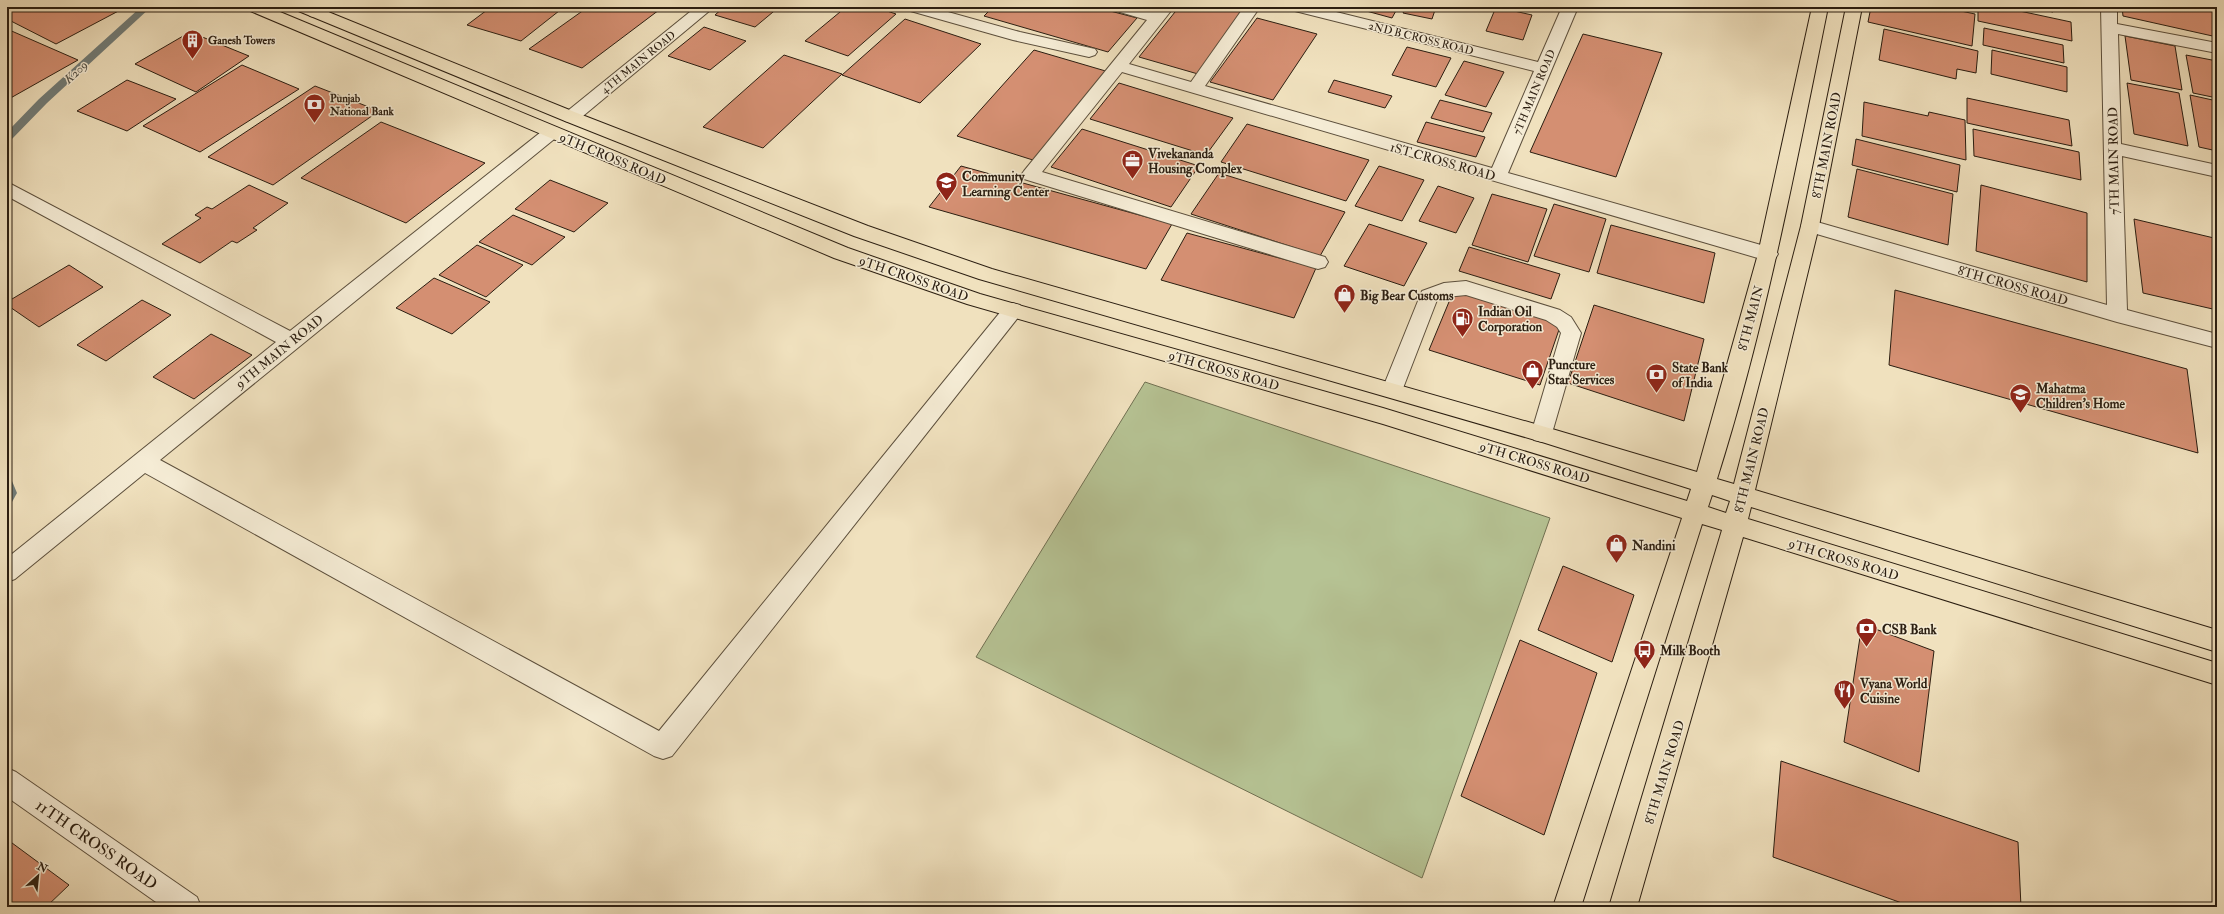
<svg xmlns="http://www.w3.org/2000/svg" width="2224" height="914" viewBox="0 0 2224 914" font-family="'IM FELL Double Pica',serif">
<rect width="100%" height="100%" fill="#f0e1be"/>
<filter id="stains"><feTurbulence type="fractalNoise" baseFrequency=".005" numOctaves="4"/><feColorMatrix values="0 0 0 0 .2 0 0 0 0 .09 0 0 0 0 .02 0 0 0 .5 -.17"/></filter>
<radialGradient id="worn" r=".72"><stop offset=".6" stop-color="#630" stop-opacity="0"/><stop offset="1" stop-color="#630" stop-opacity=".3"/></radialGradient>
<path fill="#b6c394" stroke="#707052" d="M1145 382 1550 518 1422 878 976 657Z"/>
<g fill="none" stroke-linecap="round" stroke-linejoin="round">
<g fill="#717c78" fill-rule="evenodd">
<path d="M141 7H151L47 103 11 140 7 141V132L39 99Z"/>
<path d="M7 480 12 481 17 493 12 502 7 503Z"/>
</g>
</g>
<g fill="#d48f72" stroke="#2b1e11">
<path d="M7 7H126L56 44 7 19Z"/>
<path d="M491 7H564L521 41 467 25Z"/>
<path d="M588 7H651L659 10 582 68 529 49Z"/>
<path d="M724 7H779L755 27 715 15Z"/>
<path d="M846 7H875L896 14 848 56 805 41Z"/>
<path d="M993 7H1095L1137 18 1108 52 984 16Z"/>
<path d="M1179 7H1248L1198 74 1139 57Z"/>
<path d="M1361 7H1398L1392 18 1359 9Z"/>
<path d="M1406 7H1436L1432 19 1403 13Z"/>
<path d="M1496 7 1532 15 1523 40 1486 31Z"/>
<path d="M1871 7H1942L1975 14 1972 46 1868 22Z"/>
<path d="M1978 7H2001L2071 22 2072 41 1978 21Z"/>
<path d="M2027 7H2053V12Z"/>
<path d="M2122 7H2216L2217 37 2123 16Z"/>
<path d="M1257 18 1317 34 1273 100 1210 82Z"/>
<path d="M905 19 981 44 920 103 842 75Z"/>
<path d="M704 27 746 41 710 70 668 56Z"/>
<path d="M1984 28 2063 45 2064 63 1983 45Z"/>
<path d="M7 29 78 60 7 100Z"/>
<path d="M1884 29 1978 51 1976 73 1957 69 1956 79 1879 60Z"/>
<path d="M190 32 249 56 196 92 135 64Z"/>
<path d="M1583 34 1662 53 1616 177 1530 152Z"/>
<path d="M2125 36 2175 46 2182 90 2131 80Z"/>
<path d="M1407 47 1451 58 1436 87 1392 75Z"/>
<path d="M1034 50 1109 72 1036 161 957 136Z"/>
<path d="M1992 50 2067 67V92L1991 74Z"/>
<path d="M784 55 842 74 763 148 703 127Z"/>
<path d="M2186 55 2217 61V98L2193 93Z"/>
<path d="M1464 61 1504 72 1486 107 1445 95Z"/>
<path d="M242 65 299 89 200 152 143 126Z"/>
<path d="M127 80 176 99 127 131 77 111Z"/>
<path d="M1334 80 1392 96 1385 108 1328 92Z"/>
<path d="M1119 83 1233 118 1206 155 1090 119Z"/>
<path d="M2127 83 2179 93 2188 146 2134 134Z"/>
<path d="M315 86 379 111 273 185 208 157Z"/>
<path d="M2190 95 2217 101V151L2199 147Z"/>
<path d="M1967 98 2069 120 2072 146 1967 123Z"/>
<path d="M1440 100 1492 113 1483 132 1431 118Z"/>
<path d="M1864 102 1928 116 1929 112 1965 120 1966 160 1862 136Z"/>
<path d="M381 122 485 163 406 223 301 178Z"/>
<path d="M1426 122 1485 137 1476 157 1417 142Z"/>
<path d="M1247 124 1369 160 1346 201 1221 162Z"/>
<path d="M1082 129 1199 166 1171 207 1051 167Z"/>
<path d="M1973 129 2079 152 2081 180 1974 156Z"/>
<path d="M1856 139 1960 165 1957 192 1852 165Z"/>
<path d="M961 166 1172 224 1146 269 929 207Z"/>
<path d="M1379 166 1424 180 1402 221 1355 206Z"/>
<path d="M1857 169 1953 194 1948 245 1848 217Z"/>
<path d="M1219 173 1345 212 1320 256 1191 214Z"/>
<path d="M550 180 608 203 574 232 515 209Z"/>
<path d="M249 185 288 203 253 228 257 230 237 243 232 241 200 263 162 244 201 218 195 215 207 207 212 209Z"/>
<path d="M1981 185 2087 213V282L1976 251Z"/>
<path d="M1438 186 1474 198 1456 233 1419 221Z"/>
<path d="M1492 194 1547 209 1528 262 1472 245Z"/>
<path d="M1554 204 1606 219 1589 272 1534 256Z"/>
<path d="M513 215 565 237 532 265 479 242Z"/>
<path d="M2134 219 2214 238 2217 253V310L2143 293Z"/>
<path d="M1369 224 1427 243 1404 286 1344 266Z"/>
<path d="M1611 225 1715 253 1704 303 1597 273Z"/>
<path d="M1187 233 1316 268 1294 318 1161 280Z"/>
<path d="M477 245 523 265 486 297 439 275Z"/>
<path d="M1469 247 1560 274 1551 299 1459 271Z"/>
<path d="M69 265 103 287 39 327 7 305V302Z"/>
<path d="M434 278 490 302 452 334 396 308Z"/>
<path d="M1456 285 1563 318 1540 385 1429 350Z"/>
<path d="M1895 290 2187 369 2198 453 1889 365Z"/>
<path d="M142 300 171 315 106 361 77 345Z"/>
<path d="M1594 305 1704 339 1684 421 1568 383Z"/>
<path d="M211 334 252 355 194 399 153 377Z"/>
<path d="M1563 566 1634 595 1612 662 1538 630Z"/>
<path d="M1862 624 1934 651 1919 772 1844 742Z"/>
<path d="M1520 640 1597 673 1544 835 1461 796Z"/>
<path d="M1781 761 2018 842 2021 907H1913L1773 857Z"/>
<path d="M8 840 69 885 46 907H7Z"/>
</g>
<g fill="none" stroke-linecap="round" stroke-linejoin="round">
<defs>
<g id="minor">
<path d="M315 7H334C329 15 319 19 310 16L308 13Z"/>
<path d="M696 7H714L577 121 571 122 565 121 562 117 565 113Z"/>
<path d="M905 7H930L1020 32 1095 49 1097 52 1095 55 1089 57 1013 40 907 10Z"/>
<path d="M1111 7H1136L1154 12 1158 7H1174L1129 64 1191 82 1244 7H1260L1205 86 1492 168 1534 71 1291 10 1289 7H1316L1538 62 1562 7H1578L1508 173 1775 249 1778 254 1775 259 1768 261 1122 72 1042 172 1325 257 1328 262 1325 267 1318 269 1311 267 1024 179 1021 175 1024 171 1147 20 1113 10Z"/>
<path d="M2101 7H2117V24L2217 43V53L2118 34 2121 144 2217 165V177L2122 156 2127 310 2217 334V348L2117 322 1803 230 1801 226 1803 222 1810 220 2107 305Z"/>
<path d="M552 127 558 128 561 132 558 136 160 460 659 731 1006 305 1013 303 1020 305 1023 310 1020 315 672 756 663 759 654 756 145 473 15 579 7 582V558L276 342 7 196V182L290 331 546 128Z"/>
<path d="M1466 281 1560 310 1571 317 1581 333 1550 440 1542 442 1534 440 1531 434 1561 333 1557 327 1546 320 1466 295 1446 297 1437 300 1400 396 1393 398 1386 396 1382 390 1422 291 1444 283Z"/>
<path d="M7 768 16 772 197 897 201 907H163L7 797Z"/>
</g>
<path id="major" d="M246 7H268L848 248 980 294 1383 408 1687 501 1691 489 1542 442 979 279 854 236 565 121 296 10 294 7H316L577 113 868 226 992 269 1542 426 1697 472 1758 254 1812 7H1828C1796 165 1766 324 1717 479L1734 484 1801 226 1846 7H1862L1819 226 1755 490 2217 630V652L1751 507 1748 519 2217 663V685L1743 537 1637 907H1609L1722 530 1702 524 1581 907H1553L1682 518 1383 424 967 304 834 258 248 10ZM1712 495 1730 501 1726 513 1708 507Z"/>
</defs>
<use href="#minor" stroke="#5c4f3c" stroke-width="2"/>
<use href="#major" stroke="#2b1e11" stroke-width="2"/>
<use href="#minor" fill="#f5ecd5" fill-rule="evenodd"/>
<use href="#major" fill="#f0e1be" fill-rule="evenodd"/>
</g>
<defs>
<symbol id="building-pin" viewBox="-11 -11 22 30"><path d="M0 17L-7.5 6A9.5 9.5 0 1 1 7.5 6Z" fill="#8f2418" stroke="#f5ecd5"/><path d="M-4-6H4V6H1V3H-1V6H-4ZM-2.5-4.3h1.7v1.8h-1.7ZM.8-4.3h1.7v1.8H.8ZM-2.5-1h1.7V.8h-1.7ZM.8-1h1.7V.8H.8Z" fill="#fff"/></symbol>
<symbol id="bank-pin" viewBox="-11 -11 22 30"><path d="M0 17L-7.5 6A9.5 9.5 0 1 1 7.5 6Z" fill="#8f2418" stroke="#f5ecd5"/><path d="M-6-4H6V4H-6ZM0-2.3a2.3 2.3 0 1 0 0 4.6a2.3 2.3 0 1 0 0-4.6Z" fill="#fff"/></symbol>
<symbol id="office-pin" viewBox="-11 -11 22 30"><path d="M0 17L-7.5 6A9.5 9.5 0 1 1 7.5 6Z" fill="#8f2418" stroke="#f5ecd5"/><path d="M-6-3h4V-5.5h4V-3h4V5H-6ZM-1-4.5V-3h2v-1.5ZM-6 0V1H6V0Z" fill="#fff"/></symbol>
<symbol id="school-pin" viewBox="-11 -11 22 30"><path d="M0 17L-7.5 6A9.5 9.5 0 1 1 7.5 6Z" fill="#8f2418" stroke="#f5ecd5"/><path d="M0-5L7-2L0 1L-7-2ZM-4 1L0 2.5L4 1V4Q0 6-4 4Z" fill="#fff"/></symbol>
<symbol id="shop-pin" viewBox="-11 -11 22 30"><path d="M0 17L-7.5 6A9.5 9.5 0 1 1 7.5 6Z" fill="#8f2418" stroke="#f5ecd5"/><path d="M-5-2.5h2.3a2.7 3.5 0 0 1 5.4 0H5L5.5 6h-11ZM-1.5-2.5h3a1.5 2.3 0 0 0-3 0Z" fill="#fff"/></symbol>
<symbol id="fuel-pin" viewBox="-11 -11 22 30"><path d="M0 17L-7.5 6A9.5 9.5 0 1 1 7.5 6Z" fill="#8f2418" stroke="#f5ecd5"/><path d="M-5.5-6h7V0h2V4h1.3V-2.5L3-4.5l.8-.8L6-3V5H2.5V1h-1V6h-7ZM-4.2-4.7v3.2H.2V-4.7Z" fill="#fff"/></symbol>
<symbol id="bus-pin" viewBox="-11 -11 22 30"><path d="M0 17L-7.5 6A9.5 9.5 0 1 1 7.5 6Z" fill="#8f2418" stroke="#f5ecd5"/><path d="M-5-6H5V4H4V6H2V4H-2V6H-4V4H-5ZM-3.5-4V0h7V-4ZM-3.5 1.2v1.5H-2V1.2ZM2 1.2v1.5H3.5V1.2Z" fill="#fff"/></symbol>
<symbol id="restaurant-pin" viewBox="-11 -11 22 30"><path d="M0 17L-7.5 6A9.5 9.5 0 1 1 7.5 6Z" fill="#8f2418" stroke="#f5ecd5"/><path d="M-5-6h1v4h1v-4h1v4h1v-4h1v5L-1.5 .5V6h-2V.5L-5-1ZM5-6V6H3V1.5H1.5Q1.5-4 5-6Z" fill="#fff"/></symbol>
</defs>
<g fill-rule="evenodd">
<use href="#building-pin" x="180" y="28" width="25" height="34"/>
<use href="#bank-pin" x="302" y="92" width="25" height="34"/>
<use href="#office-pin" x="1120" y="148" width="25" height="34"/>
<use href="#school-pin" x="934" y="170" width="25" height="34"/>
<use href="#shop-pin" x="1332" y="282" width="25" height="34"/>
<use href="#fuel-pin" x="1450" y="306" width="25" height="34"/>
<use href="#shop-pin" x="1520" y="358" width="25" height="34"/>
<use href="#bank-pin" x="1644" y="362" width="25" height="34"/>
<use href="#school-pin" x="2008" y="382" width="25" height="34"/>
<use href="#shop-pin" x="1604" y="532" width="25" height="34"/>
<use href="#bank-pin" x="1854" y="616" width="25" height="34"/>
<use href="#bus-pin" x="1632" y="638" width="25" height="34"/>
<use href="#restaurant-pin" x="1832" y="678" width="25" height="34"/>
</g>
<g text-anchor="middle" stroke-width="3" stroke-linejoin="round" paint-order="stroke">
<g font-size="11" fill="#2b1e11" stroke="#f5ecd5">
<text transform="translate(1421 38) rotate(14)" y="4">2ND B CROSS ROAD</text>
<text transform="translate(638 62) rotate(-39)" y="4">4TH MAIN ROAD</text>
<text transform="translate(1534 92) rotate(-67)" y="4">7TH MAIN ROAD</text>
</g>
<g font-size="11" font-weight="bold" fill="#2b1e11" stroke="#f5ecd5" text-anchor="start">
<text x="208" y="44">Ganesh Towers</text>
<text x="330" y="102">Punjab<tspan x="330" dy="13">National Bank</tspan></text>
</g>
<g font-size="12" font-style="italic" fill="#4e4d44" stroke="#f5ecd5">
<text transform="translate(76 72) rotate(-43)" y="4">K209</text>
</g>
<g font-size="13" fill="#2b1e11" stroke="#f5ecd5">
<text transform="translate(1826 145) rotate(-79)" y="5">8TH MAIN ROAD</text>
<text transform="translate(613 158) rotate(23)" y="5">9TH CROSS ROAD</text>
<text transform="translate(1443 161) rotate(16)" y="5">1ST CROSS ROAD</text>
<text transform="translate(2113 161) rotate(-91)" y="5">7TH MAIN ROAD</text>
<text transform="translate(914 278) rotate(19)" y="5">9TH CROSS ROAD</text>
<text transform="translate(2013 285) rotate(16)" y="5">8TH CROSS ROAD</text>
<text transform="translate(1750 318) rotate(-75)" y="5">8TH MAIN</text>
<text transform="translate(279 351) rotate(-39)" y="5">9TH MAIN ROAD</text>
<text transform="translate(1224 370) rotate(16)" y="5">9TH CROSS ROAD</text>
<text transform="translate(1751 460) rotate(-76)" y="5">8TH MAIN ROAD</text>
<text transform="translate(1535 462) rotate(17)" y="5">9TH CROSS ROAD</text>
<text transform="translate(1844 559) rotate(17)" y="5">9TH CROSS ROAD</text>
<text transform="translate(1664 772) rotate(-73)" y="5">8TH MAIN ROAD</text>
</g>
<g font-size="13" font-weight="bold" fill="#2b1e11" stroke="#f5ecd5" text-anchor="start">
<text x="1148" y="158">Vivekananda<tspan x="1148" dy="15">Housing Complex</tspan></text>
<text x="962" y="181">Community<tspan x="962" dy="15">Learning Center</tspan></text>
<text x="1360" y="300">Big Bear Customs</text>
<text x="1478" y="316">Indian Oil<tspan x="1478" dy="15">Corporation</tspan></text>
<text x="1548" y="369">Puncture<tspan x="1548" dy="15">Star Services</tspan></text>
<text x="1672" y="372">State Bank<tspan x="1672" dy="15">of India</tspan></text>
<text x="2036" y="393">Mahatma<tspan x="2036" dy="15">Children's Home</tspan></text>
<text x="1632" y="550">Nandini</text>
<text x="1882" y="634">CSB Bank</text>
<text x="1660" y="655">Milk Booth</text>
<text x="1860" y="688">Vyana World<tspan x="1860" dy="15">Cuisine</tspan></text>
</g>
<g font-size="16" fill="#2b1e11" stroke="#f5ecd5">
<text transform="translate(97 844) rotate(35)" y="6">11TH CROSS ROAD</text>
</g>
</g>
<rect width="2224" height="914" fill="none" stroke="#f0e1be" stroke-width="24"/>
<rect x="8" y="8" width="2208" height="898" fill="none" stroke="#2b1e11" stroke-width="2"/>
<rect x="12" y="12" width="2200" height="890" fill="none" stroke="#2b1e11"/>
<g transform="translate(38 876) rotate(27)" stroke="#f5ecd5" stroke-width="3" paint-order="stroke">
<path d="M0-3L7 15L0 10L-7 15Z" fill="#2b1e11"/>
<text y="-6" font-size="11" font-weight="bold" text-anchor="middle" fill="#2b1e11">N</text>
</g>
<rect width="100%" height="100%" filter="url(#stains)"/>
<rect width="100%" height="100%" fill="url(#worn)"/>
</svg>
